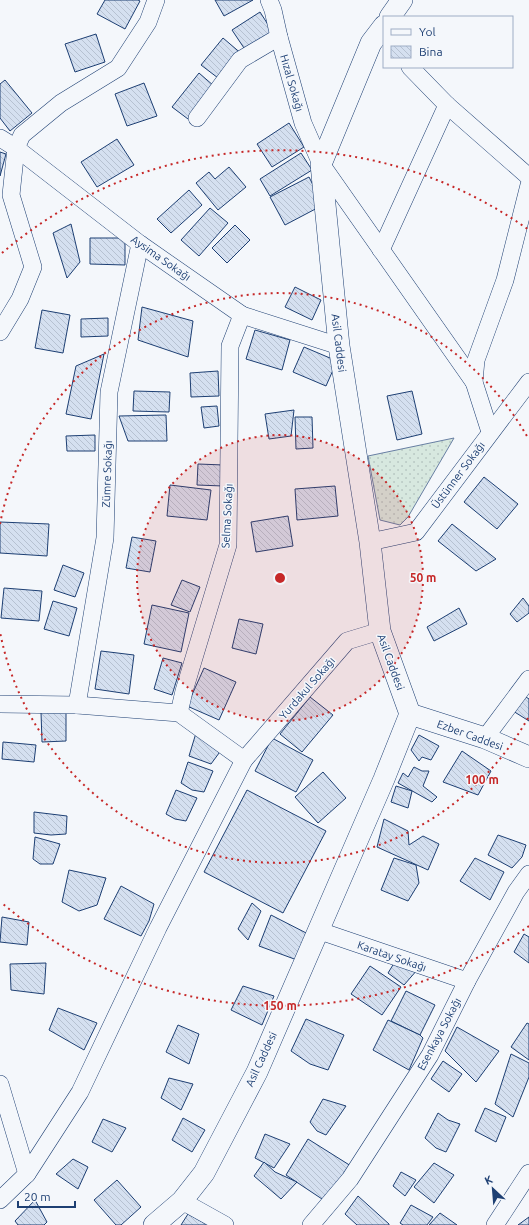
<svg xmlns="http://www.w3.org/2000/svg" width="529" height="1225" viewBox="0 0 529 1225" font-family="Ubuntu,sans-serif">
<defs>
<pattern id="grass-dots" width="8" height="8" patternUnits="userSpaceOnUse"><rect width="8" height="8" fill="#d7e8df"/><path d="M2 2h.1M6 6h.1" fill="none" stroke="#b8c8c3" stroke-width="1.8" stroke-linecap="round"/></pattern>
<pattern id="building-back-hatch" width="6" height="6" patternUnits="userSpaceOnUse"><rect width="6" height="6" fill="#d5e0f0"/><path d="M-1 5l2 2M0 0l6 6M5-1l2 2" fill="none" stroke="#b6c1d1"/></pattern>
</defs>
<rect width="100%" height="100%" fill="#f4f7fb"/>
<path fill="url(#grass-dots)" stroke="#687fa3" d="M454 438 408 517 400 525 380 520 368 456Z"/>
<g fill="url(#building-back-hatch)" stroke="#1d3f73">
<path d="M105 0H138L140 1 125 29 97 14Z"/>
<path d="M215 0H253L224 16Z"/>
<path d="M260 12 274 34 246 51 232 30Z"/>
<path d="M96 34 105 62 75 72 65 44Z"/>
<path d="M223 38 243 55 222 81 201 65Z"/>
<path d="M199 73 214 86 188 119 172 107Z"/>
<path d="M5 80 32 113 10 131 0 118V84Z"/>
<path d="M144 83 157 116 127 126 115 94Z"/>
<path d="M289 123 304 147 272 167 257 144Z"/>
<path d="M117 139 134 165 97 187 81 162Z"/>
<path d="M0 152 6 154 0 176Z"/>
<path d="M301 153 312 170 270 196 260 179Z"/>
<path d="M229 167 246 187 218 210 196 183 209 172 215 179Z"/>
<path d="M309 177 323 205 285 225 270 197Z"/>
<path d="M189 190 202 205 171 233 157 219Z"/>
<path d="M210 208 228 223 199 256 181 240Z"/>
<path d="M71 224 80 262 67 278 53 233Z"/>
<path d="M235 225 250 240 227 263 212 248Z"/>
<path d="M90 238H125V265L90 264Z"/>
<path d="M295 287 321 300 312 320 285 307Z"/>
<path d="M142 307 193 321 188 357 138 340Z"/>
<path d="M42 310 70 315 63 353 35 348Z"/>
<path d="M108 318V336L81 337V319Z"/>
<path d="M255 330 290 340 282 370 246 359Z"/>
<path d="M304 347 337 361 326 386 293 372Z"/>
<path d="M104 354 91 419 66 414 76 366Z"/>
<path d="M218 371 219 396 191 397 190 373Z"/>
<path d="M134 391 170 392 169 412 133 411Z"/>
<path d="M412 391 422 434 397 440 387 396Z"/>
<path d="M217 406 219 426 204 428 201 407Z"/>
<path d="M294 410 291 436 269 439 265 414Z"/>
<path d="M166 415 167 441H128L119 416Z"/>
<path d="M295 417H312L313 448 296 449Z"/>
<path d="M95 435V451H67L66 436Z"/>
<path d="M198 464 224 465 223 486 197 485Z"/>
<path d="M484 477 518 504 497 529 464 502Z"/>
<path d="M170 485 211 490 207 520 167 516Z"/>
<path d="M335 486 338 516 297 520 295 489Z"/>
<path d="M288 516 293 546 256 552 251 522Z"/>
<path d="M0 522 49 524 47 556 0 553Z"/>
<path d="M452 524 496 559 476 571 438 541Z"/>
<path d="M132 537 156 541 150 572 126 568Z"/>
<path d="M63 565 84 573 75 597 54 590Z"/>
<path d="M182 580 200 587 190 612 171 605Z"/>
<path d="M4 588 42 591 39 621 1 618Z"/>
<path d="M523 598 529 606V613L517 622 510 614Z"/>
<path d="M53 601 77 608 69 636 44 629Z"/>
<path d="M152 605 189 613 181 652 144 644Z"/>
<path d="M459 608 467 624 434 641 427 627Z"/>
<path d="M239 619 263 624 256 654 232 648Z"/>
<path d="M101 651 134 655 129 694 95 689Z"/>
<path d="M163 658 182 663 172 695 154 689Z"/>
<path d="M204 668 236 682 219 720 187 706Z"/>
<path d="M523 695 529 699V721L513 711Z"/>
<path d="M310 697 333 715 302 752 280 734Z"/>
<path d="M66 711V741L42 742 41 712Z"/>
<path d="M196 733 222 749 211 764 189 756Z"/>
<path d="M419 735 439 746 431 760 422 757 419 761 411 750Z"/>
<path d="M272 738 313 760 296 792 255 771Z"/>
<path d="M3 742 36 745 34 762 2 759Z"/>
<path d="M462 751 491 771 478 795 443 782Z"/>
<path d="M188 762 213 771 204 792 192 790 181 783Z"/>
<path d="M414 767 422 771H429L423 786 437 797 432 802 398 783 403 773 408 777Z"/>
<path d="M323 772 346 798 318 823 295 797Z"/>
<path d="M396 786 412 791 408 808 391 802Z"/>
<path d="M176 790 197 798 186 821 175 819 166 814Z"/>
<path d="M247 790 326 831 283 913 204 872Z"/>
<path d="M34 812 67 816 66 834 51 835 34 833Z"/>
<path d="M384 819 408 831 409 845 423 836 439 844 428 870 377 847Z"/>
<path d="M498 835 526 845 522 857 512 868 488 855Z"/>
<path d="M35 837 60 844 53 864H40L33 859Z"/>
<path d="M394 858 416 865 419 883 408 901 381 890Z"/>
<path d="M475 858 504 872 490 900 460 881Z"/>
<path d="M69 870 106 878 97 905 79 911 62 902Z"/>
<path d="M121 886 154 904 149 921 141 936 104 919Z"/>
<path d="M252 903 261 911 248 940 238 929Z"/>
<path d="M271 915 314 937 297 960 259 946Z"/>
<path d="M2 917 29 922 27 945 0 942Z"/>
<path d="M524 934 529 937V963L514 952Z"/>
<path d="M396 960 418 969 404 985 388 973Z"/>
<path d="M46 963 44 994 11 990 10 964Z"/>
<path d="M370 966 401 987 382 1015 351 994Z"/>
<path d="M243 986 274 996 262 1025 231 1010Z"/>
<path d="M406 991 435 1005 420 1035 391 1021Z"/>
<path d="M58 1008 97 1023 84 1050 49 1030Z"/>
<path d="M306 1019 344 1035 328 1070 310 1064 291 1051Z"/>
<path d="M388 1020 420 1035 423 1038 409 1070 373 1050Z"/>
<path d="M527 1023 529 1024V1060L511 1047Z"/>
<path d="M178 1025 199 1034 189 1064 166 1052Z"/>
<path d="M457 1027 499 1051 476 1082 445 1051Z"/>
<path d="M511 1054 529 1063V1077L513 1117 495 1104Z"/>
<path d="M443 1061 462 1074 449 1092 431 1079Z"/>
<path d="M169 1078 193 1084 181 1110 161 1098Z"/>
<path d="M323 1099 346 1106 326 1135 317 1131 310 1122Z"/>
<path d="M485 1108 506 1117 496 1142 475 1131Z"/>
<path d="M438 1113 448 1120 460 1124 446 1152 436 1148 425 1138Z"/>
<path d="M183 1118 205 1130 192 1152 172 1140Z"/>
<path d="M103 1119 126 1128 112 1152 92 1142Z"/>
<path d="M265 1134 290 1144 274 1168 255 1158Z"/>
<path d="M308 1139 351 1166 325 1201 286 1175Z"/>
<path d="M73 1159 88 1167 78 1189 56 1174Z"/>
<path d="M264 1162 275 1172 297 1182 281 1199 254 1176Z"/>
<path d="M434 1163 454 1175 434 1203 414 1187Z"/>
<path d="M401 1172 416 1180 405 1196 393 1186Z"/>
<path d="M117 1180 141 1207 121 1225H116L94 1200Z"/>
<path d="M358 1196 389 1224V1225H357L345 1214Z"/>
<path d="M35 1200 47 1222 44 1225H18L15 1221Z"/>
<path d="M411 1205 433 1217 427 1225H403L400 1223Z"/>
<path d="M440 1213 457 1225H429Z"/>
<path d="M188 1214 208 1225H181Z"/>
<path d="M529 1217V1225H518Z"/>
</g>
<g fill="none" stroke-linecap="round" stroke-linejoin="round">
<defs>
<g id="minor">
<path d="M269 0 273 10 279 37 303 123 321 164 474 382"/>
<path d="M410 67 447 105"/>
<path d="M197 118 240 60 279 37"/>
<path d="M0 138 16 148 140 244 242 315 339 346"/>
<path d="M381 250 447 105 529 177"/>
<path d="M0 332 20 299 33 267 11 195 16 148 22 135 61 103 118 68 148 22 156 0"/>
<path d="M490 432 474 382 476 360 505 280 529 185"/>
<path d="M370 542 416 532 529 382"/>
<path d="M0 704 77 705 179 713 244 760 158 928 80 1092 27 1174 0 1200"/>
<path d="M77 705 105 538 109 392 140 244"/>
<path d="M179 713 184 691 228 545 230 346 242 315"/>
<path d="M485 738 529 679"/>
<path d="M244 760 347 641 380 631"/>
<path d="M317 930 467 981"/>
<path d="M0 1084 27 1174"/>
<path d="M182 1201 225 1225"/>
<path d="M311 1225 350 1179 430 1055 467 981 516 892 529 874"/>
<path d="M495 1225 529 1173"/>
</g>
<g id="tertiary">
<path d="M390 17 402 0"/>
<path d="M410 714 485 738 529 757"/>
<path d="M154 1225 182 1201 204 1173 257 1072 384 779 410 714 380 631 370 542 339 346 321 164 371 43 384 26"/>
</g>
</defs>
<use href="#minor" stroke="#1d3f73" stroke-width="18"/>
<use href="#tertiary" stroke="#1d3f73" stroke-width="22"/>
<use href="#minor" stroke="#f4f7fb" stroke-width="17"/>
<use href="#tertiary" stroke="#f4f7fb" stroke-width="21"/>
</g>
<circle cx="280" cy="578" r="143" fill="#c62828" fill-opacity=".12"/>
<g fill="none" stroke="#c62828" stroke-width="2" stroke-dasharray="2 4">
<circle cx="280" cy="578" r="143"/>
<path d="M528 718A285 285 0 0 1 0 632M0 524A285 285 0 0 1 528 438"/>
<path d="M529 926A428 428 0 0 1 2 903M2 253A428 428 0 0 1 529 230"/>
</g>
<g text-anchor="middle" stroke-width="3" stroke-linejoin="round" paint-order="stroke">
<g font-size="11" fill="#1d3f73" stroke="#f4f7fb">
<text transform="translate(292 83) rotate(74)" y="4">Hızal Sokağı</text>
<text transform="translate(161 258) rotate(35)" y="4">Aysima Sokağı</text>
<text transform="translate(339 343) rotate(83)" y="4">Asil Caddesi</text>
<text transform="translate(107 474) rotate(-88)" y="4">Zümre Sokağı</text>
<text transform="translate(458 475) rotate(-53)" y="4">Üstünner Sokağı</text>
<text transform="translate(227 516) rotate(-87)" y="4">Selma Sokağı</text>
<text transform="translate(391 662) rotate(70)" y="4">Asil Caddesi</text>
<text transform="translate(307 688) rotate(-49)" y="4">Yurdakul Sokağı</text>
<text transform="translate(470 735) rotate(20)" y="4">Ezber Caddesi</text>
<text transform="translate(392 956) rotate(19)" y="4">Karatay Sokağı</text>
<text transform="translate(439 1034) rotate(-62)" y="4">Esenkaya Sokağı</text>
<text transform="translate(261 1059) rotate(-65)" y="4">Asil Caddesi</text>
</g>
</g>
<circle cx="280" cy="578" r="6" fill="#c62828" stroke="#f4f7fb" stroke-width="2"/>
<g font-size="12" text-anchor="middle" font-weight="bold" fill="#c62828" stroke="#f4f7fb" stroke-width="3" stroke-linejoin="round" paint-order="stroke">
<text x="423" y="582">50 m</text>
<text x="482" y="784">100 m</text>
<text x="280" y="1010">150 m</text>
</g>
<rect x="383" y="16" width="130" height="52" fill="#f4f7fb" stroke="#9eadc5"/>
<rect x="391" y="29" width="20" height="6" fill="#f4f7fb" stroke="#9eadc5"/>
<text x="419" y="36" font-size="12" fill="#1d3f73">Yol</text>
<rect x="391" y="46" width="20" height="12" fill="url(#building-back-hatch)" stroke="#9eadc5"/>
<text x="419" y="56" font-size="12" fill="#1d3f73">Bina</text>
<g transform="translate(493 1189) rotate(334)" stroke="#f4f7fb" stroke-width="3" paint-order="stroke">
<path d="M0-3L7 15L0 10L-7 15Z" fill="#1d3f73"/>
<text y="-6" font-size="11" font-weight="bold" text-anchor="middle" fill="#1d3f73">K</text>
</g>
<path d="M18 1201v6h57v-6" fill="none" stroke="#1d3f73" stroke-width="2"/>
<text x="24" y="1201" font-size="12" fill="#1d3f73" stroke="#f4f7fb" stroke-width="3" paint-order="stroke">20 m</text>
</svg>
